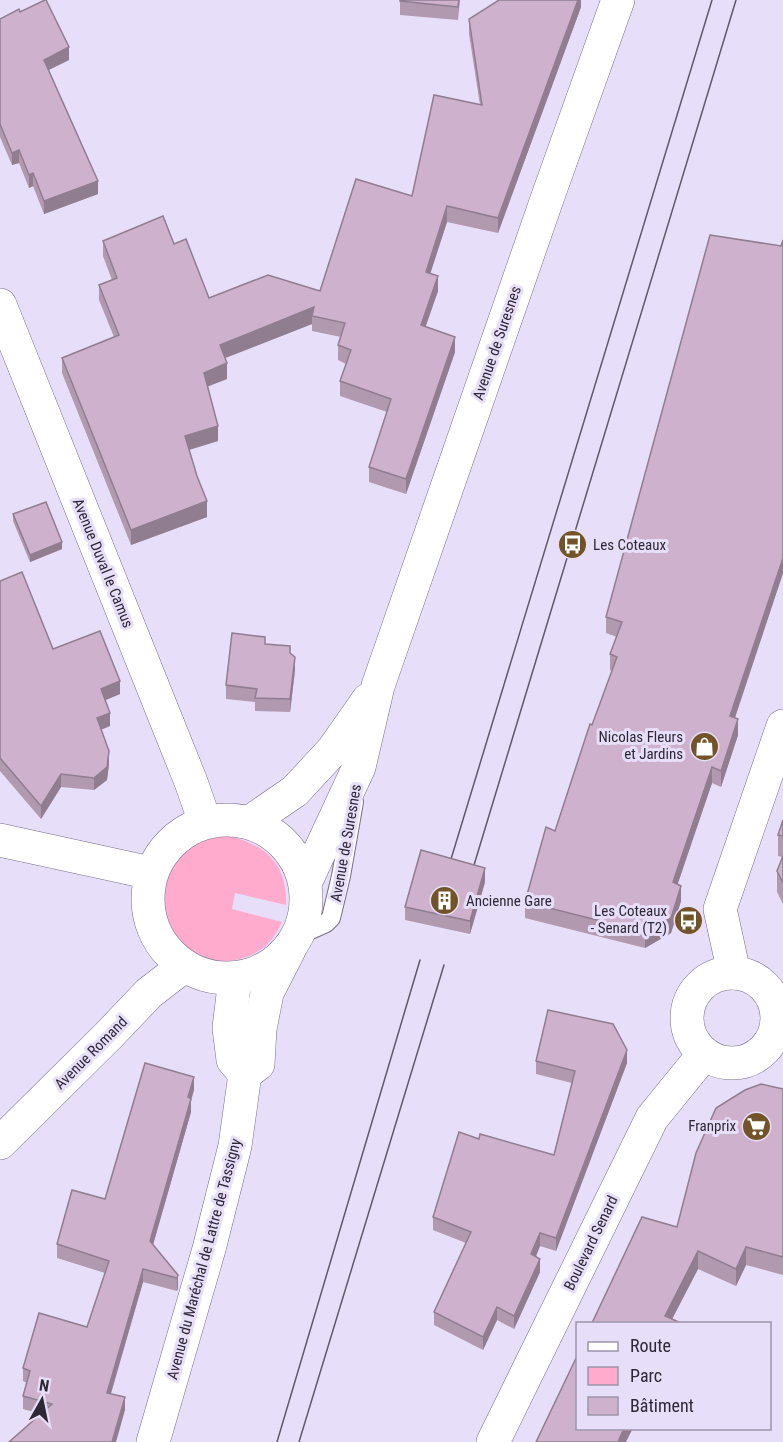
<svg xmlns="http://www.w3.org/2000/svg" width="783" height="1442" viewBox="0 0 783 1442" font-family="'Roboto Condensed',sans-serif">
<rect width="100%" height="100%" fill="#e7defa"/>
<path fill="#feabcd" d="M229 836C266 845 288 865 286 905L235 893 232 909 282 922C273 941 263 952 243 958 186 976 144 912 174 864 182 851 196 840 211 837 217 836 223 836 229 836Z"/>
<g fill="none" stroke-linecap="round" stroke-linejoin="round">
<defs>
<path id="service" d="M299 935 326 923 331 918 341 876 354 802"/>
<g id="minor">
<path d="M0 305 191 782 205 822"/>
<circle cx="227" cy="899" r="79"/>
<path d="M250 822 295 791 333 750 368 700"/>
<path d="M0 840 151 873"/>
<path d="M306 881 359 767 378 686 547 199 618 0"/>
<path d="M235 978 229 1028 233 1060 245 1074"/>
<path d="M0 1143 108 1036 149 993 184 966"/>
<path d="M153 1442 209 1249 235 1146 245 1074 258 1064 260 1029 267 993 289 950"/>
<path d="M493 1442 652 1118 704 1054"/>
</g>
<g id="tertiary">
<path d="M734 973 720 909 783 726"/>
<circle cx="732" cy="1018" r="45"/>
</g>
</defs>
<use href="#service" stroke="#776d8b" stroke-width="20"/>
<use href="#minor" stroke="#776d8b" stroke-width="34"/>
<use href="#tertiary" stroke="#776d8b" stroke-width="34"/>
<use href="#service" stroke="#fff" stroke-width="18"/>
<use href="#minor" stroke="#fff" stroke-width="33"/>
<use href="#tertiary" stroke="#fff" stroke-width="33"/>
<g stroke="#5f596a" stroke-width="1.5">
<path d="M448 869 712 0"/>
<path d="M471 875 736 0"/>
<path d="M277 1442 420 960"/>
<path d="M299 1442 444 965"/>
</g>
</g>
<g fill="#b199b0">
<path d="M400 0H460L458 20 400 15Z"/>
<path d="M581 0V7L498 233 447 222 430 273 438 291 425 327 455 352 406 494 369 482V467L387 412 340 396V381L346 364 338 360V345L341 337 312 331V324L225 358 227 379 208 386 218 441 189 450 207 517 131 545 62 373V358L114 337 99 300V285L112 280 103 256V241L174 244 209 298 320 291 412 196 480 105 469 34V19Z"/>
<path d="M20 12 69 60 49 70 98 194 44 214 33 186 29 188 19 163 12 165 0 137V19Z"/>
<path d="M783 240V573L735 718 738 735 721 787 712 783 677 884 681 901 671 933 645 948 525 918V902L555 831 612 671 610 670V654L617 637 606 633V617L781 246Z"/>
<path d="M13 514 62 549 30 562 13 521Z"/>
<path d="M0 581 53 649 120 694 105 700 110 726 101 730 109 764 107 780 94 790 61 787 41 819 0 771Z"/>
<path d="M265 644 290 654 295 670 290 712 255 711V702L226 699V685Z"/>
<path d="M783 820V904L777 892V871L782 857 778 856V835Z"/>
<path d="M485 882 470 934 405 920V907Z"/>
<path d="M536 1061 627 1063 556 1251 540 1246 536 1257 540 1272 514 1329 497 1320 483 1350 434 1325V1312L466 1243 433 1230V1217L479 1139 554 1155 572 1083 536 1074Z"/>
<path d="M783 1089V1275L746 1265 736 1286 698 1269 672 1319 592 1323 677 1227Z"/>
<path d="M194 1090 191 1099V1112L153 1245 178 1275V1288L177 1291 143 1282 111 1394 125 1410 41 1414 23 1409V1396L27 1383 23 1381V1368L87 1327 105 1273 57 1258V1244L105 1199Z"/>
</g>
<g fill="#907d90">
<path d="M578 0H581V7L498 233V218Z"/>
<path d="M69 47V60L44 72V60Z"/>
<path d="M19 150V163L12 165V153Z"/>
<path d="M33 173V186L29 188V175Z"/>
<path d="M98 181V194L44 214V201Z"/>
<path d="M447 206V222L426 287V272Z"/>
<path d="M438 276V291L421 340V325Z"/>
<path d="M314 307 312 316V324L220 360V345Z"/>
<path d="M455 337V352L406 494V479Z"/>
<path d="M227 363V379L204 388V373Z"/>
<path d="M218 426V441L185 451V436Z"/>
<path d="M207 501V517L131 545V530Z"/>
<path d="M62 542V549L30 562V555Z"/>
<path d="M783 558V573L730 732V716Z"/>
<path d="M295 657V670L290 712V699Z"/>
<path d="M120 681V694L101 702V689Z"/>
<path d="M110 713V726L97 731V718Z"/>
<path d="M738 719V735L721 787V771Z"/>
<path d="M109 751V764L107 780 94 790V778Z"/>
<path d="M712 767V783L673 898V882Z"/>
<path d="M61 774V787L41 819V806Z"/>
<path d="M485 868V882L470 934V921Z"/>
<path d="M681 886V901L671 933 645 948V932Z"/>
<path d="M627 1050V1063L556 1251V1238Z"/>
<path d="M194 1077V1090L188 1111V1097Z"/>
<path d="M191 1099V1112L150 1255V1241Z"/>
<path d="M540 1233V1246L531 1267V1254Z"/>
<path d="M746 1247V1265L736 1286V1269Z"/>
<path d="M698 1251V1269L670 1323 665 1316Z"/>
<path d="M540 1259V1272L514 1329V1316Z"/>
<path d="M143 1269V1282L107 1406V1393Z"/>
<path d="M178 1275V1288L177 1291V1278Z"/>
<path d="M497 1307V1320L483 1350V1337Z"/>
<path d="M125 1397V1410L116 1442H112Z"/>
<path d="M624 1428H633L626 1442H618Z"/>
</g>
<g fill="#ceb2cd" stroke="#907d90" stroke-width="1.5">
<path d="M45 0H46L69 47 44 60 98 181 44 201 33 173 29 175 19 150 12 153 0 124V19L19 9 20 12Z"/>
<path d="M400 0H459L458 7 400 1Z"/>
<path d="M499 0H578L498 218 447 206 426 272 438 276 421 325 455 337 406 479 369 467 391 399 340 381 351 350 338 345 345 323 312 316 314 307 220 345 227 363 204 373 218 426 185 436 197 476 207 501 131 530 62 358 119 335 99 285 117 278 103 241 163 216 174 244 186 239 209 298 268 275 320 291 356 179 412 196 434 95 482 105 469 19Z"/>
<path d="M710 235 781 246 783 240V558L730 716 738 719 721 771 712 767 673 882 681 886 671 918 645 932 525 902 546 827 555 831 590 724 592 725 617 657 610 654 622 622 606 617Z"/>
<path d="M46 502 62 542 30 555 13 514Z"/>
<path d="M22 572 53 649 100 631 120 681 101 689 110 713 97 718 109 751 107 767 94 778 61 774 41 806 0 758V581Z"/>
<path d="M232 633 265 637V644L290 646V653L295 657 290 699 255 698 257 689 226 685Z"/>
<path d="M783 820V836L778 835Z"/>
<path d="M421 850 485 868 470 921 405 907Z"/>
<path d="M783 856V883L777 871Z"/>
<path d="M548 1010 613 1024 627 1050 556 1238 540 1233 531 1254 540 1259 514 1316 497 1307 483 1337 434 1312 471 1232 433 1217 459 1132 479 1139 480 1134 554 1155 575 1071 536 1061Z"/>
<path d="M145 1063 194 1077 188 1097 191 1099 150 1241 178 1275 177 1278 143 1269 107 1393 125 1397 112 1442H9L52 1404 23 1396 30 1371 23 1368 39 1313 87 1327 109 1261 57 1244 72 1190 105 1199Z"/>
<path d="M761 1084 783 1089V1257L746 1247 736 1269 698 1251 665 1316 681 1323H592L642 1217 677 1227 696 1153 716 1108 745 1090Z"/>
<path d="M578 1354V1428H624L618 1442H536Z"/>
</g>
<defs>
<symbol id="bus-disc" viewBox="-11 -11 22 22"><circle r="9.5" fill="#735429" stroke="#e7defa"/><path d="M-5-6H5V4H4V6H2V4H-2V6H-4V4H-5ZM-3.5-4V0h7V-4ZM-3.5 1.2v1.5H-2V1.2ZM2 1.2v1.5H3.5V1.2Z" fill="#fff"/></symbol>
<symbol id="shop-disc" viewBox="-11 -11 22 22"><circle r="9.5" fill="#735429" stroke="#e7defa"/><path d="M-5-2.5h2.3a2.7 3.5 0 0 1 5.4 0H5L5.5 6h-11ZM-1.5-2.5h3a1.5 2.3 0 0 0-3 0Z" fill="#fff"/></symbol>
<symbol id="building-disc" viewBox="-11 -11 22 22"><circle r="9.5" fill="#735429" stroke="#e7defa"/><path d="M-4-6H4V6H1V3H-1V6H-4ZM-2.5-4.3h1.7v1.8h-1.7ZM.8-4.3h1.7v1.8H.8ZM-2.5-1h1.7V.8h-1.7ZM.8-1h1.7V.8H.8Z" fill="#fff"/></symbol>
<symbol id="supermarket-disc" viewBox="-11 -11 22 22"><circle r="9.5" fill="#735429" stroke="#e7defa"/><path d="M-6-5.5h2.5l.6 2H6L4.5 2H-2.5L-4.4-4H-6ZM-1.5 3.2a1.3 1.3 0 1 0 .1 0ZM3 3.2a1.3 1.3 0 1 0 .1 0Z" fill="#fff"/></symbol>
</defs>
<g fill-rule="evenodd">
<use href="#bus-disc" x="556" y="528" width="33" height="33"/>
<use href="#shop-disc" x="688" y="730" width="33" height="33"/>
<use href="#building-disc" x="428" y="884" width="33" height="33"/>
<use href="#bus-disc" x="672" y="904" width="33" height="33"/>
<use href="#supermarket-disc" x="740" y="1110" width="33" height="33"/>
</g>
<g text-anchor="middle" stroke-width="6" stroke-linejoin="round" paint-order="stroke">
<g font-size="15" fill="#2d2835" stroke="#e7defa">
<text transform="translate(497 343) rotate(-71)" y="5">Avenue de Suresnes</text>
<text transform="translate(103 563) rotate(68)" y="5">Avenue Duval le Camus</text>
<text transform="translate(346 843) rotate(-80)" y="5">Avenue de Suresnes</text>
<text transform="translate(91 1053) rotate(-45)" y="5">Avenue Romand</text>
<text transform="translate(591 1243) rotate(-64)" y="5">Boulevard Senard</text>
<text transform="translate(204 1259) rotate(-75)" y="5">Avenue du Maréchal de Lattre de Tassigny</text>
</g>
<g font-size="15" fill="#2d2835" stroke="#e7defa" text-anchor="end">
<text x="593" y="550" text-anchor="start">Les Coteaux</text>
<text x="683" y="742">Nicolas Fleurs<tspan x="683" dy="17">et Jardins</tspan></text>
<text x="466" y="906" text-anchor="start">Ancienne Gare</text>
<text x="667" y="916">Les Coteaux<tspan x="667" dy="17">- Senard (T2)</tspan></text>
<text x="736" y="1131">Franprix</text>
</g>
</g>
<rect x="576" y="1322" width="195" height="108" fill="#e7defa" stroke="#9d95ab" stroke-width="1.5"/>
<rect x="588" y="1342" width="30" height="9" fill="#ffffff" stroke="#9d95ab" stroke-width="1.5"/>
<text x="630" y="1352" font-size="18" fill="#2d2835">Route</text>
<rect x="588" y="1367" width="30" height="18" fill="#feabcd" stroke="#9d95ab" stroke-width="1.5"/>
<text x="630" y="1382" font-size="18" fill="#2d2835">Parc</text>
<rect x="588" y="1397" width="30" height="18" fill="#ceb2cd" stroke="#9d95ab" stroke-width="1.5"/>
<text x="630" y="1412" font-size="18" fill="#2d2835">Bâtiment</text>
<g transform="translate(42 1400) rotate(9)" stroke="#e7defa" stroke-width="4.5" paint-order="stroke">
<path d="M0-4.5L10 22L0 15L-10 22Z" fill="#2d2835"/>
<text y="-9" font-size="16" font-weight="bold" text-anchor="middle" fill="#2d2835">N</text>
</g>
</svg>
